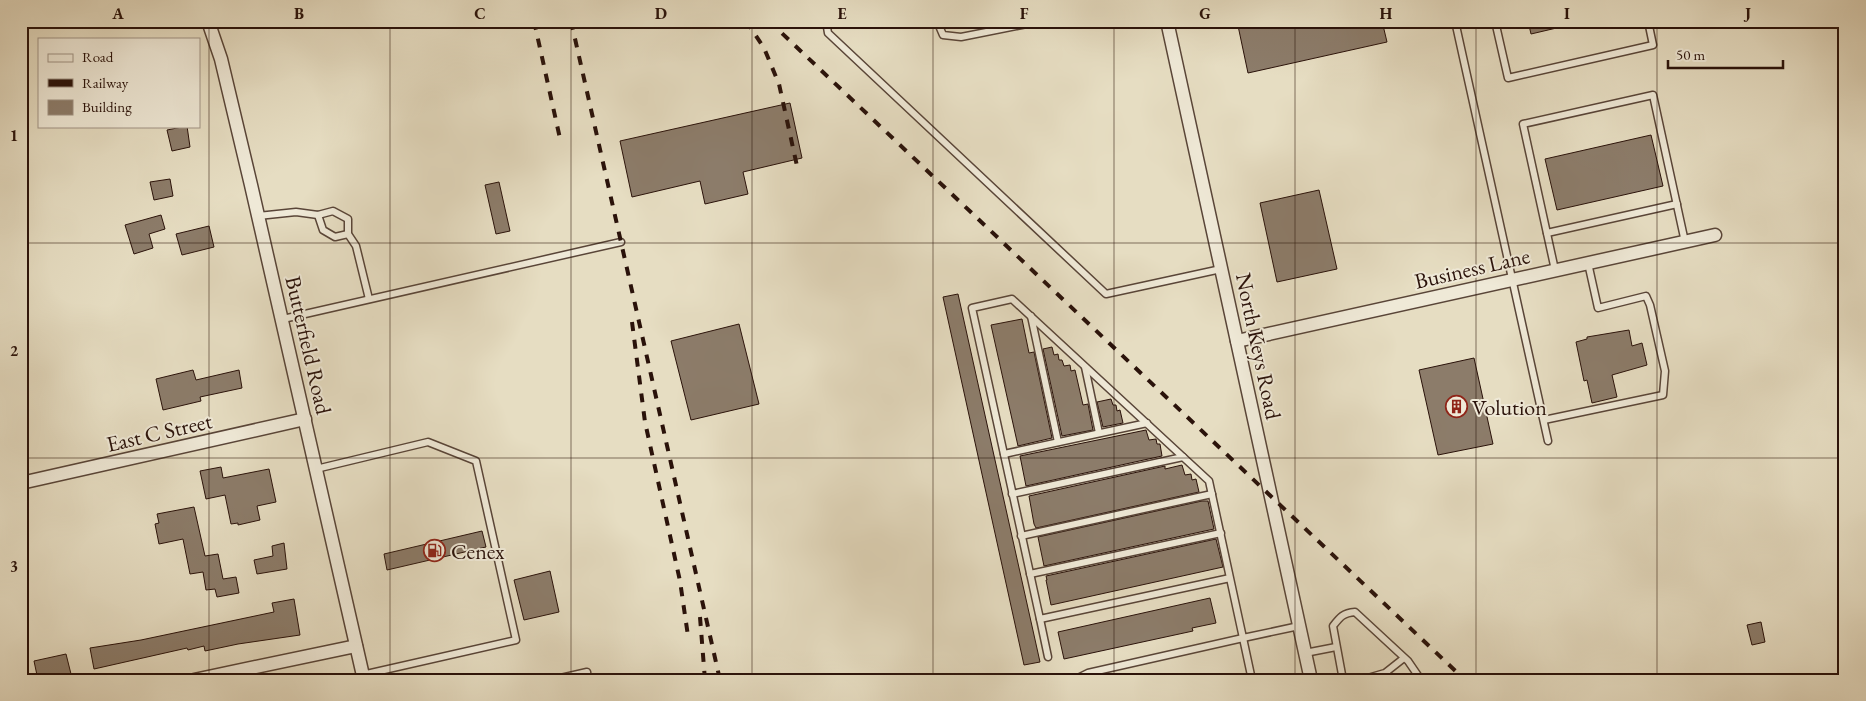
<svg xmlns="http://www.w3.org/2000/svg" width="1866" height="701" viewBox="0 0 1866 701" font-family="'EB Garamond',serif">
<rect width="100%" height="100%" fill="#e6ddc2"/>
<filter id="stains"><feTurbulence type="fractalNoise" baseFrequency=".004" numOctaves="4"/><feColorMatrix values="0 0 0 0 .2 0 0 0 0 .09 0 0 0 0 .02 0 0 0 .5 -.17"/></filter>
<radialGradient id="worn" r=".72"><stop offset=".6" stop-color="#630" stop-opacity="0"/><stop offset="1" stop-color="#630" stop-opacity=".3"/></radialGradient>
<g fill="#8c7c6a" stroke="#2a120a">
<path d="M1237 21H1382L1387 42 1248 73Z"/>
<path d="M1528 21H1565V26L1531 34Z"/>
<path d="M790 103 802 158 743 172 748 194 705 204 700 181 632 197 620 141Z"/>
<path d="M187 126 190 147 172 151 167 130Z"/>
<path d="M1651 135 1663 186 1557 210 1545 159Z"/>
<path d="M170 179 173 196 154 200 150 182Z"/>
<path d="M499 182 510 231 496 234 485 185Z"/>
<path d="M1319 190 1337 269 1277 282 1260 203Z"/>
<path d="M161 215 165 229 149 234 153 248 134 254 125 225Z"/>
<path d="M209 226 214 247 182 255 176 234Z"/>
<path d="M958 294 1040 662 1024 665 943 297Z"/>
<path d="M1022 319 1029 353 1034 352 1052 438 1018 446 991 325Z"/>
<path d="M739 324 759 404 691 420 671 341Z"/>
<path d="M1629 330 1632 346 1642 343 1647 365 1612 375 1617 397 1592 403 1587 380 1584 381 1576 342 1587 339V337Z"/>
<path d="M1052 347 1054 355 1058 354 1059 360H1062L1064 366 1070 365 1071 371 1075 370 1083 405 1088 404 1093 430 1062 436 1043 349Z"/>
<path d="M1474 358 1493 444 1438 455 1419 370Z"/>
<path d="M193 370 196 380 239 370 242 388 200 397 201 401 163 410 156 379Z"/>
<path d="M1111 399 1113 405H1116L1117 411 1120 410 1123 423 1103 427 1097 402Z"/>
<path d="M1146 430 1149 440 1156 439 1157 444H1160L1162 456 1026 486 1020 456Z"/>
<path d="M1182 465 1185 475 1191 474 1192 480 1196 479 1199 492 1036 528 1034 524 1029 496 1165 466V469Z"/>
<path d="M221 467 223 478 269 469 276 502 257 506 260 520 238 525V523L231 524 225 495 206 499 200 471Z"/>
<path d="M1202 501H1208L1214 529 1044 566 1038 537Z"/>
<path d="M194 507 205 556 218 554 223 579 236 577 239 593 217 597 215 589 206 590 203 572 190 574 183 539 159 544 155 524 159 523 157 514Z"/>
<path d="M482 531 486 547 387 570 384 554Z"/>
<path d="M1216 539 1223 567 1051 605 1046 580H1047L1046 576Z"/>
<path d="M284 543 287 569 257 574 254 560 273 556 272 546Z"/>
<path d="M550 571 559 612 524 620 514 580Z"/>
<path d="M1210 598 1216 623 1192 628 1193 631 1064 659 1058 632Z"/>
<path d="M294 599 300 635 238 644 205 651 204 646 188 650 187 648 94 669 90 648 141 640 274 612 272 603Z"/>
<path d="M1761 622 1765 642 1752 645 1747 625Z"/>
<path d="M66 654 71 674 59 677 60 680H38L34 661Z"/>
</g>
<g fill="none" stroke-linecap="round" stroke-linejoin="round">
<defs>
<g id="lane">
<path d="M826 21 828 33 1106 294 1221 269"/>
<path d="M937 21 943 35 961 37 1042 21"/>
<path d="M1455 21 1548 441"/>
<path d="M1495 21 1508 78 1653 45 1648 21"/>
<path d="M318 215 323 230 335 237 348 234"/>
<path d="M258 216 296 212 318 215 333 211 348 219V234L356 246 369 299"/>
<path d="M1547 233 1677 204"/>
<path d="M1555 270 1523 124 1653 95 1685 242"/>
<path d="M1031 316 1058 442"/>
<path d="M283 319 621 242"/>
<path d="M1085 367 1099 433"/>
<path d="M1544 420 1663 395 1665 371 1650 305 1646 296 1598 308 1588 263"/>
<path d="M1004 454 1147 423"/>
<path d="M316 469 428 442 476 461 516 640 362 675"/>
<path d="M1012 494 1183 457"/>
<path d="M1021 536 1212 494"/>
<path d="M1030 574 1221 533"/>
<path d="M1230 578 1040 619 972 308 1012 299 1209 481 1243 638 1299 626"/>
<path d="M1040 619 1048 657"/>
<path d="M1305 653 1336 647"/>
<path d="M552 680 587 672 588 680"/>
<path d="M1074 680 1088 673 1243 638 1252 680"/>
<path d="M1343 680 1333 626C1340 617 1343 613 1355 612L1408 661 1421 680"/>
<path d="M1361 680 1385 673 1404 658"/>
</g>
<g id="street">
<path d="M208 21 221 59 251 185 364 680"/>
<path d="M1167 21 1311 680"/>
<path d="M1237 341 1715 235"/>
<path d="M21 483 305 419"/>
<path d="M194 680 356 646"/>
</g>
</defs>
<use href="#lane" stroke="#594538" stroke-width="9"/>
<use href="#street" stroke="#594538" stroke-width="15"/>
<use href="#lane" stroke="#efe9d7" stroke-width="6"/>
<use href="#street" stroke="#efe9d7" stroke-width="12"/>
<g stroke="#2a120a" stroke-width="4" stroke-dasharray="9 9" stroke-linecap="butt">
<path d="M534 21 561 143"/>
<path d="M571 21 720 680"/>
<path d="M746 21 764 48 779 84 797 166"/>
<path d="M769 21 1465 680"/>
<path d="M632 322 645 422 680 581 688 636"/>
<path d="M700 617 705 680"/>
</g>
</g>
<path fill="none" stroke="#2a120a" stroke-width="1" stroke-opacity="0.55" d="M209 21V680M390 21V680M571 21V680M752 21V680M933 21V680M1114 21V680M1295 21V680M1476 21V680M1657 21V680M21 243H1845M21 458H1845"/>
<defs>
<symbol id="building-ring" viewBox="-11 -11 22 22"><circle r="9.5" fill="#efe9d7" stroke="#8f2418" stroke-width="1.5"/><path d="M-4-6H4V6H1V3H-1V6H-4ZM-2.5-4.3h1.7v1.8h-1.7ZM.8-4.3h1.7v1.8H.8ZM-2.5-1h1.7V.8h-1.7ZM.8-1h1.7V.8H.8Z" fill="#8f2418"/></symbol>
<symbol id="fuel-ring" viewBox="-11 -11 22 22"><circle r="9.5" fill="#efe9d7" stroke="#8f2418" stroke-width="1.5"/><path d="M-5.5-6h7V0h2V4h1.3V-2.5L3-4.5l.8-.8L6-3V5H2.5V1h-1V6h-7ZM-4.2-4.7v3.2H.2V-4.7Z" fill="#8f2418"/></symbol>
</defs>
<g fill-rule="evenodd">
<use href="#building-ring" x="1444" y="394" width="25" height="25"/>
<use href="#fuel-ring" x="422" y="538" width="25" height="25"/>
</g>
<g text-anchor="middle" stroke-width="4" stroke-linejoin="round" paint-order="stroke">
<g font-size="22" fill="#2a120a" stroke="#efe9d7">
<text transform="translate(1472 268) rotate(-13)" y="8">Business Lane</text>
<text transform="translate(309 345) rotate(77)" y="8">Butterfield Road</text>
<text transform="translate(1259 346) rotate(78)" y="8">North Keys Road</text>
<text transform="translate(159 432) rotate(-13)" y="8">East C Street</text>
</g>
<g font-size="22" fill="#2a120a" stroke="#efe9d7" text-anchor="start">
<text x="1472" y="415">Volution</text>
<text x="451" y="559">Cenex</text>
</g>
</g>
<rect width="1866" height="701" fill="none" stroke="#e6ddc2" stroke-width="55"/>
<rect x="38" y="38" width="162" height="90" fill="#efe9d7" stroke="#a09385"/>
<rect x="48" y="54" width="25" height="8" fill="#efe9d7" stroke="#a09385"/>
<text x="82" y="62" font-size="15" fill="#2a120a">Road</text>
<rect x="48" y="79" width="25" height="8" fill="#2a120a" stroke="#a09385"/>
<text x="82" y="88" font-size="15" fill="#2a120a">Railway</text>
<rect x="48" y="100" width="25" height="15" fill="#8c7c6a" stroke="#a09385"/>
<text x="82" y="112" font-size="15" fill="#2a120a">Building</text>
<path d="M1668 60v8h115v-8" fill="none" stroke="#2a120a" stroke-width="2.5"/>
<text x="1676" y="60" font-size="15" fill="#2a120a" stroke="#efe9d7" stroke-width="4" paint-order="stroke">50 m</text>
<rect x="28" y="28" width="1810" height="646" fill="none" stroke="#2a120a" stroke-width="2"/>
<g font-size="16" text-anchor="middle" font-weight="bold" fill="#2a120a">
<text x="118" y="19">A</text>
<text x="299" y="19">B</text>
<text x="480" y="19">C</text>
<text x="661" y="19">D</text>
<text x="842" y="19">E</text>
<text x="1024" y="19">F</text>
<text x="1205" y="19">G</text>
<text x="1386" y="19">H</text>
<text x="1567" y="19">I</text>
<text x="1748" y="19">J</text>
<text x="14" y="141">1</text>
<text x="14" y="356">2</text>
<text x="14" y="572">3</text>
</g>
<rect width="100%" height="100%" filter="url(#stains)"/>
<rect width="100%" height="100%" fill="url(#worn)"/>
</svg>
